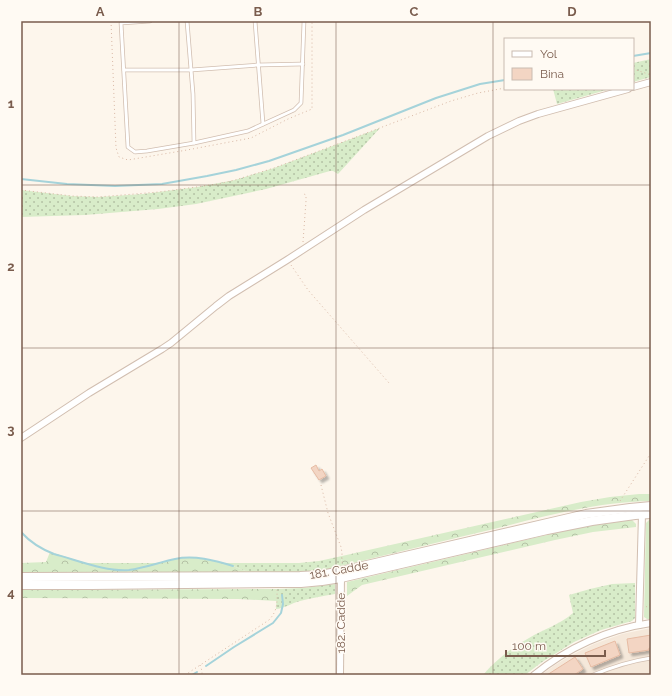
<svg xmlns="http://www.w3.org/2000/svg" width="672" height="696" viewBox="0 0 672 696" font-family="Raleway,sans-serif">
<defs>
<pattern id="grass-dots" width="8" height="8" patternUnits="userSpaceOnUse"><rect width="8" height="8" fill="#d8ecc9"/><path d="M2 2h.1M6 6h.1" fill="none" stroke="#b4c2a5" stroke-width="1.8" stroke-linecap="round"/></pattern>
<pattern id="forest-crowns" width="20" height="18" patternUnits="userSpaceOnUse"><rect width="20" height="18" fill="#d8ecc9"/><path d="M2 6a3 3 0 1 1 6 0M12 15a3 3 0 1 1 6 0" fill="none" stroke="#b4c2a5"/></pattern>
<filter id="shadow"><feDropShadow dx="3" dy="3" stdDeviation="1" flood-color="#0004"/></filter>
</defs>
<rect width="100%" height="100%" fill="#fdf6ec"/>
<path fill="#f5e8da" d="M651 628V675H541L555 665 570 656 594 644 622 634Z"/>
<g fill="url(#grass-dots)">
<path d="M651 59V77L633 82V63Z"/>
<path d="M553 89H610L557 104Z"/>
<path d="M380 128 338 174 333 171H330L266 189 196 204 158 209 85 215 21 217V190L72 196 98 197 143 194 197 187 235 180 274 168Z"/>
<path d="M342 556 341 566 319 571 301 573 248 572 233 566 222 563H299L319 561Z"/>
<path d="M635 583V618L632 621 601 630 574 642 542 662 525 675H483C496 660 511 648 529 638 544 629 559 625 573 613L569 595 590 589 612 584Z"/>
<path d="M335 584V594C323 596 311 598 300 601 291 603 286 608 276 609L277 589 303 588Z"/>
</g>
<g fill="url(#forest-crowns)">
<path d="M639 494H651V501C599 502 548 515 498 528 446 540 394 553 341 566L342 556 581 502 610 497Z"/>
<path d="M632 520 636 524V527L593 532 555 540 362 585 347 596V582L551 534 588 526Z"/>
<path d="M50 552 86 563H157L179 558H200L222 563 233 566 248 572H21V563L46 562Z"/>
<path d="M277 589V601L238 599 21 598V590Z"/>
</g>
<path fill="#d8ecc9" d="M651 518V619H647L644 617 646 523Z"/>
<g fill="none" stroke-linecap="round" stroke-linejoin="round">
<g stroke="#a5d3da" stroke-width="2">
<path d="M633 56 651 53"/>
<path d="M21 179 67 184 115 186 162 184 207 176 236 170 269 161 343 135 436 98 480 84 505 80"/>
<path d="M21 532C30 542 41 549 54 554 77 560 106 572 129 570 145 568 160 562 175 559 194 555 214 560 233 566"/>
<path d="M206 666 234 647 273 623 281 613 283 604 282 595"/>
<path d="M192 675 197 672"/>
</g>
</g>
<g fill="#f3d5c3" stroke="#e6bba3" filter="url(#shadow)">
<path d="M316 465 319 471 322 469 326 476 319 480 311 468Z"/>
<path d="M651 635V648H649V650L629 653 627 639Z"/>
<path d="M615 641 620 655 591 667 585 653Z"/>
<path d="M575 657 583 669 574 675H547Z"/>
</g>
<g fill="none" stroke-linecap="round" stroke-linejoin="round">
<defs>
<g id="service">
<path d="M150 21 121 23 128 147 135 152 147 151 194 143 248 131 294 110 301 103 304 21"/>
<path d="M187 21 193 94 194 143"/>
<path d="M255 21 263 124"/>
<path d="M124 70H191L258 65 303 64"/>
<path d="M593 675C612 667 631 661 651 658"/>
</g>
<g id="minor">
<path d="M633 87 651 82"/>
<path d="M21 438 89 393 162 349 171 343 216 306 229 296 287 260 364 210 488 136 519 121 538 114 628 89"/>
<path d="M639 625 642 514"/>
<path d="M340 675 341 575"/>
<path d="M534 675C567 648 608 629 651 623"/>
</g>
<g id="tertiary">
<path d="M21 577 300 576 321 575 341 571 586 514 630 508 651 506"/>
<path d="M21 585H91L277 583H301L322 581 341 578 547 530 592 521 635 515 651 514"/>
</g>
</defs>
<use href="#service" stroke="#d1beb0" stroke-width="4.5"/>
<use href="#minor" stroke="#d1beb0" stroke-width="8"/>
<use href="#tertiary" stroke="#d1beb0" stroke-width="10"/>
<g stroke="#d9b8a5" stroke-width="1" stroke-dasharray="1 3" stroke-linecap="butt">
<path d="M111 21 116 148 119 157 128 160 187 150 251 138 288 119 312 109V21"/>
<path d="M633 69 651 75"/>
<path d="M21 190 72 196 98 197 159 192 218 184 235 180 274 168 451 101 478 93 505 88"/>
<path d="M303 242 306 201V195L304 194"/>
<path d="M291 265 308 290 389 383"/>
<path d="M321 485 328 513 341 547 342 553V563"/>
<path d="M620 501 651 453"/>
<path d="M646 607 651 604"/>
<path d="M200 665 202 671V675"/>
<path d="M185 675 269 620C278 610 277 603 277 590"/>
</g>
<use href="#service" stroke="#fff" stroke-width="3"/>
<use href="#minor" stroke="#fff" stroke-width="6"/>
<use href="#tertiary" stroke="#fff" stroke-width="8"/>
</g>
<path fill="none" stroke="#7a5c4d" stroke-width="1" stroke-opacity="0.55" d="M179 21V675M336 21V675M493 21V675M21 185H651M21 348H651M21 511H651"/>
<g text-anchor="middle" stroke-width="3" stroke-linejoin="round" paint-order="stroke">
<g font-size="12" fill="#7a5c4d" stroke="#fffaf3">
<text transform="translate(339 570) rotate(-10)" y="4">181. Cadde</text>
<text transform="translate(341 623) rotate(-90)" y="4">182. Cadde</text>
</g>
</g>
<rect width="672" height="696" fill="none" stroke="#fffaf3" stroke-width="44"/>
<rect x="504" y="38" width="130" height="52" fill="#fffaf3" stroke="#cabbb1"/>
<rect x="512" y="51" width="20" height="6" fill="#ffffff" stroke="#cabbb1"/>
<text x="540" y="58" font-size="12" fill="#7a5c4d">Yol</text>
<rect x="512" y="68" width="20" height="12" fill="#f3d5c3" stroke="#cabbb1"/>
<text x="540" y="78" font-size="12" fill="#7a5c4d">Bina</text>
<path d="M506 650v6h99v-6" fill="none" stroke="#7a5c4d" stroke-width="2"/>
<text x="512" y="650" font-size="12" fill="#7a5c4d" stroke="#fffaf3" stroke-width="3" paint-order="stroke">100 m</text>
<rect x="22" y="22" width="628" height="652" fill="none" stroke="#7a5c4d" stroke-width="1.5"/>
<g font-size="13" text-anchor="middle" font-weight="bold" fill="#7a5c4d">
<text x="100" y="16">A</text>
<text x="258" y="16">B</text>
<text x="414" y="16">C</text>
<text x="572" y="16">D</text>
<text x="11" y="108">1</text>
<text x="11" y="271">2</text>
<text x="11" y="434">3</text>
<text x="11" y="597">4</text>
</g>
</svg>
